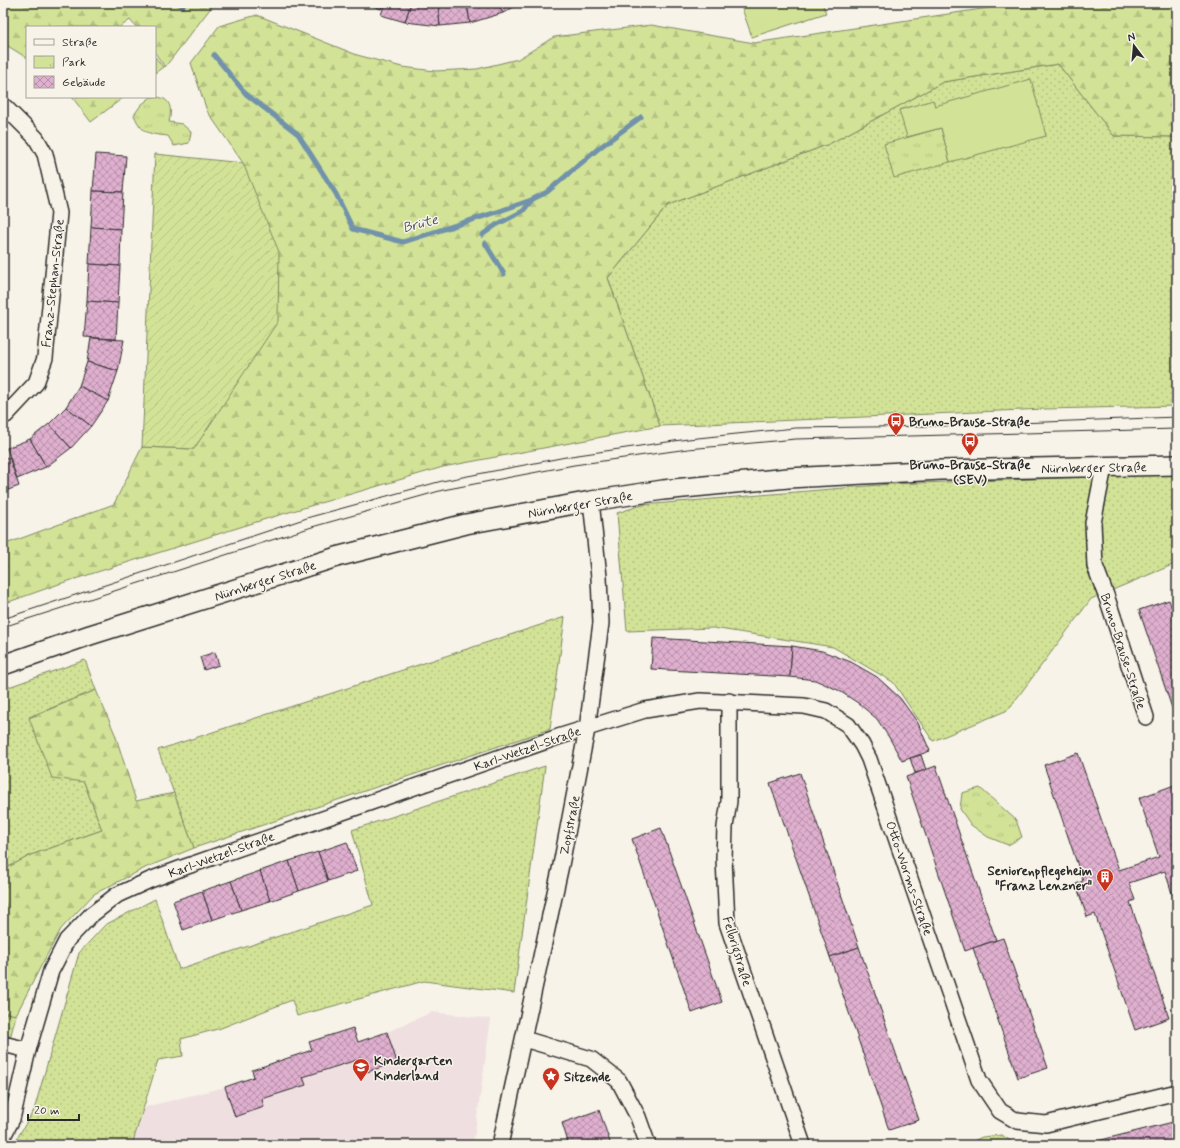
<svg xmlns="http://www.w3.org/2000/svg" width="1180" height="1148" viewBox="0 0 1180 1148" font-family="Mynerve,sans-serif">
<defs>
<pattern id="grass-dots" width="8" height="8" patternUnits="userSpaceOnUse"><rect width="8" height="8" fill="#d2e397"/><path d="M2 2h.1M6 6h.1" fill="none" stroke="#b4c382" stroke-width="1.8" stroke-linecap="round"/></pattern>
<pattern id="forest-firs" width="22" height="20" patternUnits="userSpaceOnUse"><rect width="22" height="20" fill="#d2e397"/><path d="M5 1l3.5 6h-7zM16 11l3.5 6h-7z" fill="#b4c382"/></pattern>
<pattern id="park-tufts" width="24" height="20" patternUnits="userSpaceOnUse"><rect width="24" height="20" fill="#d2e397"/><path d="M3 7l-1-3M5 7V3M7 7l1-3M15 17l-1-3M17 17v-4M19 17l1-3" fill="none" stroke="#b4c382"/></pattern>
<pattern id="garden-furrows" width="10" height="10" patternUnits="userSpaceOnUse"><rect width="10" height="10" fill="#d2e397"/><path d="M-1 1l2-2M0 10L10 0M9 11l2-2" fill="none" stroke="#b4c382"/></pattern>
<pattern id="building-cross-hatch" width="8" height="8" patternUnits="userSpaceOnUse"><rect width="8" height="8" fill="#dfafcf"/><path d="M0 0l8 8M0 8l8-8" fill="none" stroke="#b58fa8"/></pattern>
</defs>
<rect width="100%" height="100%" fill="#f7f3e8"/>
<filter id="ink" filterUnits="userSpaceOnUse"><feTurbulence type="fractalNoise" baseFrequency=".025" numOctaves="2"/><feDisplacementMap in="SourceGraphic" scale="8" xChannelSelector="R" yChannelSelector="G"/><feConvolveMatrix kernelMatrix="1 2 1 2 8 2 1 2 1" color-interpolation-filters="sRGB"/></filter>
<g filter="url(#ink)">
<path fill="#f0dfe0" d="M432 1012 491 1019 473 1145H132L145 1107 225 1087 254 1077 252 1070 312 1050 309 1042 353 1028 358 1042 387 1032Z"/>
<g fill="url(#grass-dots)" stroke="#7e8761">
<path d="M1058 64 1114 136 1177 137V406L1045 409 660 426 608 278 668 205 829 144 943 82Z"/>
<path d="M1177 474V563L1091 599 1008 710 933 741 893 682 833 647 713 628 627 631 617 513 642 505 891 484Z"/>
<path d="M565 617 550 729 194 848 158 750Z"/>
<path d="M85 660 96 690 29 717 84 782 102 830 31 855 3 870V689Z"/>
<path d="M545 766 514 993 424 981 297 1016 292 1000 221 1028 181 1039 183 1056 158 1060 132 1145H13L34 1110 79 953 105 925 155 899 179 969 373 905 352 830Z"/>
<path d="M3 1012 16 1015 3 1066Z"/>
</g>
<g fill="url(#forest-firs)" stroke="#7e8761">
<path d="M3 3H216L213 5 165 67 155 53V27H136L130 20 120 27H27V58L3 43Z"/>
<path d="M1022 3H1177V137L1114 136 1058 64 943 82 829 144 668 205 608 278 660 426 443 467 269 518 59 584 3 604V545L114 504 142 447 194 449 243 163 207 111 191 63 219 26 257 15 357 55 402 67 435 71 477 69 518 59 554 37 651 25 754 43Z"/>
<path d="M72 97H124L91 122Z"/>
<path d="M96 690 115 734 136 801 174 793 194 848 147 867 94 894 61 929 42 964 16 1015 3 1012V870L31 855 102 830 84 782 52 778 29 718Z"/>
</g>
<g fill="url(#park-tufts)" stroke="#7e8761">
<path d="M151 97C169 96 173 105 169 122L182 124 191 132 189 143 174 146 168 136C149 134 142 134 134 115L141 105Z"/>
<path d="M941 128 950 162 894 178 884 144Z"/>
<path d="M980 788 1016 820 1022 837 1008 845 988 837 971 825 960 809 962 793Z"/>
<path d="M1002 1135 1016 1145H965L982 1137Z"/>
</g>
<path fill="url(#garden-furrows)" stroke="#7e8761" d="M155 154 243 163 279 252 278 321 194 449 142 447Z"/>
<g fill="#d2e397" stroke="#7e8761">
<path d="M740 3H822L826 13 752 37Z"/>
<path d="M155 57 163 67 155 73Z"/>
<path d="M1031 79 1046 136 950 162 941 128 907 137 899 110 933 100 935 106Z"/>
</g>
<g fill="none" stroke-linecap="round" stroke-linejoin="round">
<g stroke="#7192aa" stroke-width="5">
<path d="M179 3 183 6"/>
<path d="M214 55 246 94 298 134 336 194 353 229 403 242 497 212 531 200 547 192 599 148 641 117"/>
<path d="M482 235 496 225 523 211 531 201"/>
<path d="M485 243 504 274"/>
</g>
</g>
<g fill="url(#building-cross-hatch)" stroke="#2b2b2b">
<path d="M366 3H383L381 9Z"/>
<path d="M385 3H411L405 22 381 15Z"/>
<path d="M411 3H438L440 26 405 22Z"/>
<path d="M438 3H467L470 23 440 26Z"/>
<path d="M467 3H497L503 13 470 23Z"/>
<path d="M497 3H521L503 13Z"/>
<path d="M96 154 126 156 123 192 93 191Z"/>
<path d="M93 191 123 192 121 229 91 227Z"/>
<path d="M91 227 121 229 120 266 89 264Z"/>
<path d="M89 264 120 266 118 303 87 301Z"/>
<path d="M87 301 118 303 116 339 84 337Z"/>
<path d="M91 338 124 340 118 371 87 362Z"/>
<path d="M87 362 118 371 108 401 79 386Z"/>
<path d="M79 386 108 401 91 426 66 407Z"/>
<path d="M66 407 91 426 71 448 49 424Z"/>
<path d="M49 424 71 448 46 467 30 439Z"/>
<path d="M30 439 46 467 17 479 7 448Z"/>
<path d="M9 457 19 486 3 492V459Z"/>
<path d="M1169 600 1177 622V723L1139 610Z"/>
<path d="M653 638 792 646 790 677 651 669Z"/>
<path d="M792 646 822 651 851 662 877 677 900 698 918 723 930 751 902 761 890 739 877 719 858 703 838 690 815 680 790 677Z"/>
<path d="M215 652 219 665 204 670 200 657Z"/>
<path d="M1078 753 1119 870 1159 857 1139 798 1177 784V899L1174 900 1165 871 1129 883 1135 900 1130 902 1169 1018 1135 1030 1095 914 1087 917 1076 884 1083 881 1044 765Z"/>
<path d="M921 755 926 770 915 773 910 758Z"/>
<path d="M936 766 996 940 965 951 906 777Z"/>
<path d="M800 773 859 947 830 957 770 783Z"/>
<path d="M661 828 722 1002 692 1013 632 839Z"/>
<path d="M347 842 357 871 328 881 318 852Z"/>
<path d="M318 852 328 881 299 891 289 861Z"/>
<path d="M289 861 299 891 270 901 260 871Z"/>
<path d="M260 871 270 901 241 910 231 881Z"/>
<path d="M231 881 241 910 212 920 202 891Z"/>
<path d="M202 891 212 920 183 930 173 901Z"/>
<path d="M1003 938 1048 1068 1018 1078 973 948Z"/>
<path d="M859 947 919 1120 889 1130 830 957Z"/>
<path d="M353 1028 358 1042 387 1032 397 1062 367 1072 363 1058 303 1077 306 1085 262 1099 264 1107 235 1117 225 1087 254 1077 252 1070 312 1050 309 1042Z"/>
<path d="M599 1110 611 1145H569L562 1123Z"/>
<path d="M1177 1121V1145H1081Z"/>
</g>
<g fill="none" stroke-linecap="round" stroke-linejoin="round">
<defs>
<g id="minor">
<path d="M3 105 36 138 45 154 59 213 45 358 36 383 6 415 3 416"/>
<path d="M1104 467 1093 523 1095 566 1107 598 1146 717"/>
<path d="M729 701V801L725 827 724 859 727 923 803 1145"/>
<path d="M524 1039 591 1059 619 1081 638 1117 648 1145"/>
<path d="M3 1044 28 1050"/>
<path d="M3 1136 12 1119 28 1050 51 971 67 940 91 915 117 895 150 880 182 868 558 737 645 710 700 701 804 706 826 711 848 725 862 745 869 759 979 1080 1000 1111 1017 1121 1046 1124 1177 1092"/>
<path d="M500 1145 561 865 587 729 601 623 599 577 591 501"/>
</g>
<path id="tertiary" d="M3 665 90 635 340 556 466 524 591 501 663 490 788 478 941 470 1177 465"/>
</defs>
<use href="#minor" stroke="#2b2b2b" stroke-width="18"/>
<use href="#tertiary" stroke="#2b2b2b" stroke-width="22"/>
<use href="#minor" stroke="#f7f3e8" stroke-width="15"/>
<use href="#tertiary" stroke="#f7f3e8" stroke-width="19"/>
<g stroke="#2b2b2b" stroke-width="1">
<path d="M3 619 310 517 442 481 571 456 688 439 795 428 940 426 1177 417"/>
<path d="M3 627 312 527 443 490 574 465 688 449 796 439 1177 429"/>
</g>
</g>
</g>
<defs>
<symbol id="bus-pin" viewBox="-11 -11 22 30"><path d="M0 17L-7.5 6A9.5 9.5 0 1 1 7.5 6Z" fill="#c8321e" stroke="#f7f3e8"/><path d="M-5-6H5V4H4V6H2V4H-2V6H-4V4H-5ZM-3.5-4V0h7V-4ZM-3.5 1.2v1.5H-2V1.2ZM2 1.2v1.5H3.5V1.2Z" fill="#fff"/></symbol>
<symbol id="building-pin" viewBox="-11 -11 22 30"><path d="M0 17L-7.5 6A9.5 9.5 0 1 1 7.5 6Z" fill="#c8321e" stroke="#f7f3e8"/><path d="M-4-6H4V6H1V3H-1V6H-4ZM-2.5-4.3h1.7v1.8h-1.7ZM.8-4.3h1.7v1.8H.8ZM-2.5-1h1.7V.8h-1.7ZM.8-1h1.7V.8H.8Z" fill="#fff"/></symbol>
<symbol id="school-pin" viewBox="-11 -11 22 30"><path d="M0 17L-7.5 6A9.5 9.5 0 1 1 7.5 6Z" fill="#c8321e" stroke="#f7f3e8"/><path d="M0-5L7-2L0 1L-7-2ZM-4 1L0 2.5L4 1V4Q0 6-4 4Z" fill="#fff"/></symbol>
<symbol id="sight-pin" viewBox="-11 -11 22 30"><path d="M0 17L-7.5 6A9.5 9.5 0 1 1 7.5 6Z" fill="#c8321e" stroke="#f7f3e8"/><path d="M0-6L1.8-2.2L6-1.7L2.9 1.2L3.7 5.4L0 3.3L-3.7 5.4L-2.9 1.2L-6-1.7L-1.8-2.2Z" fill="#fff"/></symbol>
</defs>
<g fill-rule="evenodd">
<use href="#bus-pin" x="886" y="411" width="20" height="27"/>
<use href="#bus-pin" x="960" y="431" width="20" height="27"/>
<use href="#building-pin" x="1095" y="867" width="20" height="27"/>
<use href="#school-pin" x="351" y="1057" width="20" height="27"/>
<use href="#sight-pin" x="541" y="1066" width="20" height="27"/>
</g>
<g text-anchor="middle" stroke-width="3" stroke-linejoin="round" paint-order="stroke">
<g font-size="13" fill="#2b2b2b" stroke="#f7f3e8">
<text transform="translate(52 283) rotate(-84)" y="5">Franz-Stephan-Straße</text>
<text transform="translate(1094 467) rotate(-1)" y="5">Nürnberger Straße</text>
<text transform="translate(580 504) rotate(-10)" y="5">Nürnberger Straße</text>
<text transform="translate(265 580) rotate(-18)" y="5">Nürnberger Straße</text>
<text transform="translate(1124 651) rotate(72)" y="5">Bruno-Brause-Straße</text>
<text transform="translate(527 748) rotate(-19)" y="5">Karl-Wetzel-Straße</text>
<text transform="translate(569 825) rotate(-79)" y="5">Zopfstraße</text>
<text transform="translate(221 854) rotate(-20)" y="5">Karl-Wetzel-Straße</text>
<text transform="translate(910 878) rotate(71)" y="5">Otto-Worms-Straße</text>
<text transform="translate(738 951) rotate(73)" y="5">Felbrigstraße</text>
</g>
<g font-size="13" font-weight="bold" fill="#2b2b2b" stroke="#f7f3e8" text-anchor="start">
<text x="909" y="426">Bruno-Brause-Straße</text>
<text x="970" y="469" text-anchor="middle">Bruno-Brause-Straße<tspan x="970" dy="15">(SEV)</tspan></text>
<text x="1092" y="875" text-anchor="end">Seniorenpflegeheim<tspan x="1092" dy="15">"Franz Lenzner"</tspan></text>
<text x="374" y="1065">Kindergarten<tspan x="374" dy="15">Kinderland</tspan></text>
<text x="564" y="1081">Sitzende</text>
</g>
<g font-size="14" font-style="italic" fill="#485660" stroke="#f7f3e8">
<text transform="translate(420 223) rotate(-15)" y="5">Brüte</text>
</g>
</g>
<rect width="1180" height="1148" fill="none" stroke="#f7f3e8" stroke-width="16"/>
<rect x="8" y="8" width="1164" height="1132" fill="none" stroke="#2b2b2b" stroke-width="1.5" filter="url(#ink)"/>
<rect x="26" y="26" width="130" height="72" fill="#f7f3e8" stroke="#a5a39c"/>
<rect x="34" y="39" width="20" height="6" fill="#f7f3e8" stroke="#a5a39c"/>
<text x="62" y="46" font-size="12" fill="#2b2b2b">Straße</text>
<rect x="34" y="56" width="20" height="12" fill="url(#park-tufts)" stroke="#a5a39c"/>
<text x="62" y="66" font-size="12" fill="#2b2b2b">Park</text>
<rect x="34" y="76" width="20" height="12" fill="url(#building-cross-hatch)" stroke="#a5a39c"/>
<text x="62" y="86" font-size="12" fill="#2b2b2b">Gebäude</text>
<g transform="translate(1134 46) rotate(344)" stroke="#f7f3e8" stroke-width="3" paint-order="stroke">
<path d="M0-3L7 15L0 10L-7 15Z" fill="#2b2b2b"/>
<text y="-6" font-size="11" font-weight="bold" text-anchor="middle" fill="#2b2b2b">N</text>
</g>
<path d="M28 1114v6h51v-6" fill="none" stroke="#2b2b2b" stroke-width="2"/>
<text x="34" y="1114" font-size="12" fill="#2b2b2b" stroke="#f7f3e8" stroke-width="3" paint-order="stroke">20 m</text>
</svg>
